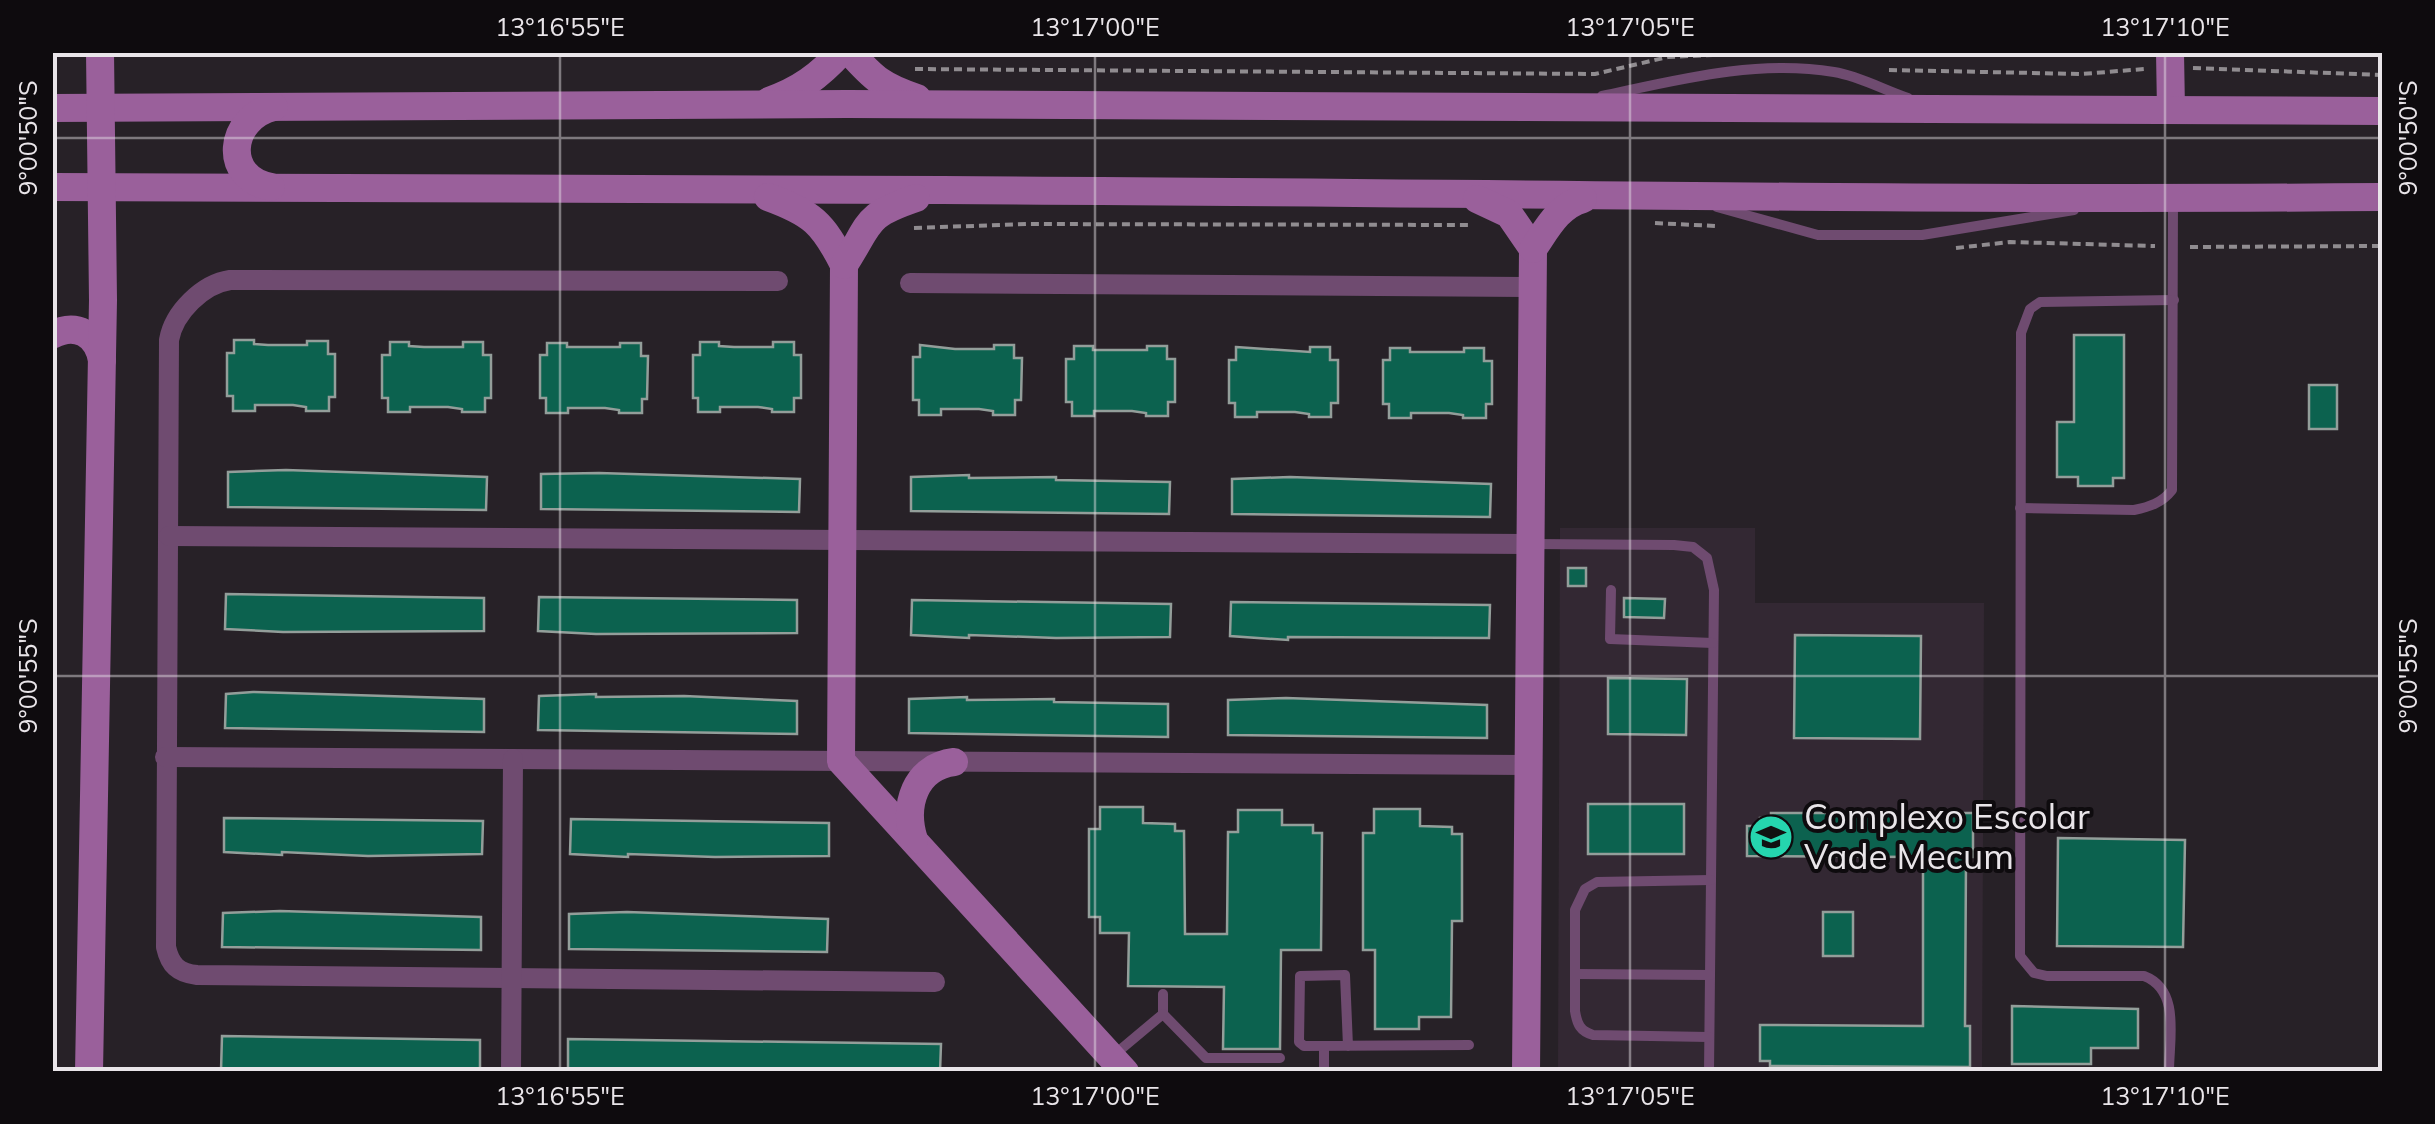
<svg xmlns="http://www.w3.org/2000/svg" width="2435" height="1124" viewBox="0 0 2435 1124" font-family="Mulish,sans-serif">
<rect width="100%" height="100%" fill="#272127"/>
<path fill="#332833" d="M1560 528H1755V603H1984L1982 1071 1558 1072Z"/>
<g fill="#0c624f" stroke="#939e9a" stroke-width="2.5">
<path d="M2074 335H2124V478H2113V486H2078V477H2057V422H2074Z"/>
<path d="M234 340H254V344L268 345H307V341H328V354H335V397H329V411H306V407L293 405H255V411H233V396H227V353H234Z"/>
<path d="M390 342H409V346L424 347H463V342H483V355H491V398H485V412H462V409L448 407H410V412H388V398H382V355H390Z"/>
<path d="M700 342H719V346L734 347H773V342H794V355H801V398H794V412H772V409L758 407H720V412H698V398H693V355H700Z"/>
<path d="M547 343H567V347H620V343H641V356H648L647 399H642V413H619V410L605 408H568V413H546V398H540V355H547Z"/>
<path d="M920 345 955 349H994V345H1014V358H1022L1021 400H1015V415H993V411L979 409H941V415H919V400H913V357H920Z"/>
<path d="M1074 346H1093V350H1147V346H1167V359H1175V402H1168V416H1146V413L1132 411H1094V416H1072V402H1066V359H1074Z"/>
<path d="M1236 347 1310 352V347H1330V360H1338V403H1331V417H1309V414L1295 412H1257V417H1235V403H1229V360H1236Z"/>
<path d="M1390 348H1410V352H1464V348H1484V361H1492V404H1486V418H1463V415L1449 413H1411V418H1389V404H1383V360H1390Z"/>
<rect x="2309" y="385" width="28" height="44"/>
<path d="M286 470 487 477 486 510 228 507V472Z"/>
<path d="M599 473 800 479 799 512 541 509V474Z"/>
<path d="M969 475V478L1056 477V480L1170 482 1169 514 911 511V477Z"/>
<path d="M1290 477 1491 484 1490 517 1232 514V479Z"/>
<rect x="1568" y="568" width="18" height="18"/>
<path d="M226 594 484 598V631L283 632 225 629Z"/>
<path d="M539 597 797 600V633L596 634 538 631Z"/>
<path d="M1624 598 1665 599 1664 618 1624 617Z"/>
<path d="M912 600 1171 604 1170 637 1056 638 969 635V638L911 635Z"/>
<path d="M1231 602 1490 605 1489 638 1288 637V640L1230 636Z"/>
<path d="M1795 635 1921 636 1920 739 1794 738Z"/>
<path d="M1608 678 1687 679 1686 735 1608 734Z"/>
<path d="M253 692 484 699V732L225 728 226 694Z"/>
<path d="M596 694V697L684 696 797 701V734L538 730 539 696Z"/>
<path d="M967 697V700L1054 699V702L1168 704V737L909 733V699Z"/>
<path d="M1286 698 1487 705V738L1228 735V700Z"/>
<rect x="1588" y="804" width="96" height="50"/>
<path d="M1100 807H1143V823L1175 824V831H1184L1185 934H1227L1228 832H1238V810H1282V825H1313V833H1322L1321 950H1281L1280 1049H1223L1224 987 1128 986 1129 933H1100V917H1089V829H1100Z"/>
<path d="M1374 809H1420V826L1452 827V834H1462V921H1452L1451 1017H1419V1029H1375V950H1363V833H1374Z"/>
<path d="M1771 813H1973V857H1966L1965 1026H1970V1067L1770 1066V1061H1760V1025L1923 1026V857L1747 856V826H1760V818H1771Z"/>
<path d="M224 818 483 821 482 854 368 856 282 852V855L224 852Z"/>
<path d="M571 819 829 823V856L715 857 628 854V857L570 854Z"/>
<path d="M2058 838 2185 840 2183 947 2057 946Z"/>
<path d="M280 911 481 917V950L222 947 223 913Z"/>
<path d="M627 912 828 919 827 952 569 949V914Z"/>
<rect x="1823" y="912" width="30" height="44"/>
<path d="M2012 1006 2138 1009V1048H2091V1064H2012Z"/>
<path d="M222 1036 480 1040V1072L221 1071Z"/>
<path d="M568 1039 941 1044 940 1072H568Z"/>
</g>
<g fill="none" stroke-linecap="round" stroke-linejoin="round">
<g stroke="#908c90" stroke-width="4" stroke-dasharray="8 5" stroke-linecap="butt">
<path d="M2193 68 2382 75"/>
<path d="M915 69 1595 74 1668 57 1713 55"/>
<path d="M1889 70 2082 74 2144 69"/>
<path d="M1655 223 1715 226"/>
<path d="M914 228 1027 224 1469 225"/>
<path d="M2190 247 2382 246"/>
<path d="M1956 248 2010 242 2155 246"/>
</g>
<g stroke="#6f4b70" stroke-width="10">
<path d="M1602 96C1677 80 1756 59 1834 72 1859 76 1884 90 1908 98"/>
<path d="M1717 207 1818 235H1922L2074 210"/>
<path d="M2020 508 2134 510C2149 507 2162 503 2172 490L2173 199"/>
<path d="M1531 544 1674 545 1693 547 1707 558 1714 590 1709 1072"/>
<path d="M1611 590 1610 639 1713 643"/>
<path d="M1575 974 1710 975"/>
<path d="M1163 994V1014L1206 1058H1280"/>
<path d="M1709 1037 1593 1035C1580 1031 1577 1024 1575 1011V910L1585 889 1597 882 1711 880"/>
<path d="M1324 1046V1072"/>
<path d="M1348 1046 1345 975 1300 976 1299 1042 1304 1046 1469 1045"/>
<path d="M1114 1055 1163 1014"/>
<path d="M2169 1072C2169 1039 2181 990 2144 976H2047L2034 973 2020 956 2021 333 2030 309 2040 302 2174 300"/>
</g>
<g stroke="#6f4b70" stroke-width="20">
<path d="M778 281 230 280C203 284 174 312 169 340L166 947C170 965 178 973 197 975L935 982"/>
<path d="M910 283 1533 287"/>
<path d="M169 536 1530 544"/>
<path d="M165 757 1529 765"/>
<path d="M511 1072 513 759"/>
</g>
<g stroke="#9a609b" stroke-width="28">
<path d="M850 52C874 79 883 87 917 98"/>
<path d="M2170 52 2171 110"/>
<path d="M769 101C800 90 819 76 841 52"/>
<path d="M52 108 847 104 2382 111"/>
<path d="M52 187C349 189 646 189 942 190 1422 192 1902 201 2382 197"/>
<path d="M271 187C222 178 228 118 274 107"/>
<path d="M768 197C812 213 823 223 844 265L841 761 1125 1072"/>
<path d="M1477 199 1509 214 1533 249 1526 1072"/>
<path d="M1533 249C1547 229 1558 206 1583 199"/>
<path d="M844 265C872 222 863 216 916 198"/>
<path d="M52 335C76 322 97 334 102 360"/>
<path d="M914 840C903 805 915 767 954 762"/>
<path d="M89 1072 103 300 100 52"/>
</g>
</g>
<path fill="none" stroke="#e9e5e9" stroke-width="2.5" stroke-opacity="0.45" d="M560 52V1072M1095 52V1072M1630 52V1072M2165 52V1072M52 138H2382M52 676H2382"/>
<defs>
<symbol id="school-disc" viewBox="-11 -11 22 22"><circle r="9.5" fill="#25d5ae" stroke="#0e0b0e"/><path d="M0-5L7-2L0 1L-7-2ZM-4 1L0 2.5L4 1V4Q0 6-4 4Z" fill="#111"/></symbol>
</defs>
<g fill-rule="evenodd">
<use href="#school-disc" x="1746" y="812" width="50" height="50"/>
</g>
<g text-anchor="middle" stroke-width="8" stroke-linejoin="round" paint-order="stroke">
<g font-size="35" fill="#e9e5e9" stroke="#0e0b0e" text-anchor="start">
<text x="1804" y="829">Complexo Escolar<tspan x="1804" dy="40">Vade Mecum</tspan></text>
</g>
</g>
<rect width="2435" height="1124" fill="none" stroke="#0e0b0e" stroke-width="110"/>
<rect x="55" y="55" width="2325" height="1014" fill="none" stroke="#e9e5e9" stroke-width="4"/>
<g font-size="25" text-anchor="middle" fill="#e9e5e9">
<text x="560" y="36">13°16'55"E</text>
<text x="1095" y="36">13°17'00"E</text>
<text x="1630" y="36">13°17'05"E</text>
<text x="2165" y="36">13°17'10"E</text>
<text transform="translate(28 138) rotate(-90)" y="9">9°00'50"S</text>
<text transform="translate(2408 138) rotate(-90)" y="9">9°00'50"S</text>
<text transform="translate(28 676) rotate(-90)" y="9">9°00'55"S</text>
<text transform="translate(2408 676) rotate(-90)" y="9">9°00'55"S</text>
<text x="560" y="1105">13°16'55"E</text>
<text x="1095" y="1105">13°17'00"E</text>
<text x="1630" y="1105">13°17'05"E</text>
<text x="2165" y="1105">13°17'10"E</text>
</g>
</svg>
